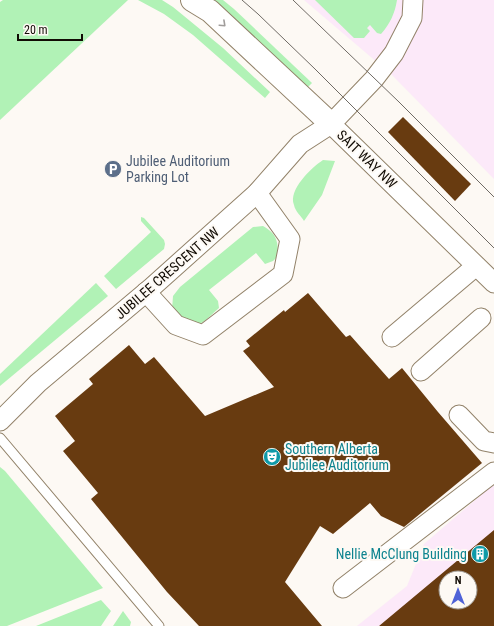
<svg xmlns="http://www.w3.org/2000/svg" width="494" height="626" viewBox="0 0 494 626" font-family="'Roboto Condensed',sans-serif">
<rect width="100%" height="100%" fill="#fdf9f4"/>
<g fill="#fce9f9" fill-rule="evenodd">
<path d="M304 0H494V179L392 75Z"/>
<path d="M494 484V626H357L407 586 424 544ZM446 578H470V602H446Z"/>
</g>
<g fill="#b1f2b6">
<path d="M3 0H128L0 120V2Z"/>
<path d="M138 0H162L173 7 223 48 270 92 265 98 193 35 164 14Z"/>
<path d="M211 0H223L234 9 312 83 305 90Z"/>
<path d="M315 0H397C395 13 390 24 381 34L377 33 370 25 367 28 370 31 364 38H354Z"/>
<path d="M323 160 335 161 322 195 304 221C301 216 295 211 294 205 288 190 311 168 323 160Z"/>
<path d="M141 217 144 218 164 240 165 244 164 249 116 289 104 276 151 232 141 221Z"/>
<path d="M263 226C277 234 278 241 278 256L273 261 265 264 256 253 209 290 218 301 219 308C214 312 206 321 201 323 190 327 179 316 172 310L173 296 180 287 253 227Z"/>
<path d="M96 283 108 296 0 386V374Z"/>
<path d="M0 467 5 471 103 588 7 626H0Z"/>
<path d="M101 600 111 611 101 626H36Z"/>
<path d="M123 611 131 622 130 626H113Z"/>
</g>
<g fill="#683b10" fill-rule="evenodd">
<path d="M403 117 471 184 455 201 388 132Z"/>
<path d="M308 293 346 337 350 335 389 379 402 368 438 412 482 463 404 527 381 516 370 503 333 534 320 526 285 582 322 626H199L167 592 91 499 98 493 63 451 75 441 55 416 93 384 89 379 129 345 145 364 154 357 205 416 274 387 243 351 250 346 246 341 284 310 285 312Z"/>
<path d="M494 530V626H379ZM446 578H470V602H446Z"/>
</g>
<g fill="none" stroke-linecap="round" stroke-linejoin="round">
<defs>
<path id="service" d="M0 438 159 626"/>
<g id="minor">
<path d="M413 0 412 18 394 53 374 79 331 124 494 283"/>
<path d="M146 292 176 325 203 335 283 274 290 239 257 193"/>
<path d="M392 337 476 266"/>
<path d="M421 371 481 318"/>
<path d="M459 415 484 441 494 443"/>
<path d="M0 421 38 383 151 288 257 193 300 144 331 124"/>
<path d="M343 588 494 472"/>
</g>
<path id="secondary" d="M192 0 210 11 331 124"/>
</defs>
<use href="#service" stroke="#928269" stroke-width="11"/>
<use href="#minor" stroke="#928269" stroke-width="21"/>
<use href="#secondary" stroke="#928269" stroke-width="24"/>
<use href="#service" stroke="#fff" stroke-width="9"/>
<use href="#minor" stroke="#fff" stroke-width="19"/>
<use href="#secondary" stroke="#fff" stroke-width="22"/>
<g stroke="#706b65" stroke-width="1">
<path d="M242 0 258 14 315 69 494 248"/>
<path d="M293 0 399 102 494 197"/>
</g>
</g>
<defs><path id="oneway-chevron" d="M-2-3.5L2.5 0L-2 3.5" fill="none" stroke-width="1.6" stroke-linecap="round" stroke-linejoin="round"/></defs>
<use stroke="#a09d9b" href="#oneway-chevron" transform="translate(223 24) rotate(43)"/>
<defs>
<symbol id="parking-disc" viewBox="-11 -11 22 22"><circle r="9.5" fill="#5c6f8a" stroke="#fdf9f4"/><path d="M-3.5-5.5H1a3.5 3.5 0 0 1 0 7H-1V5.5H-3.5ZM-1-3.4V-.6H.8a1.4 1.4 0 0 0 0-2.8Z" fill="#fff"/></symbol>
<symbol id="theatre-disc" viewBox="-11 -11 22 22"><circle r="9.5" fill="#0f9aa8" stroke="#fdf9f4"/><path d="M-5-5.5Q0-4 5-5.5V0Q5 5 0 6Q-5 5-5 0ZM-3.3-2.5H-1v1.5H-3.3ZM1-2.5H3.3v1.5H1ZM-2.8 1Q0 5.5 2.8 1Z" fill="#fff"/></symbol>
<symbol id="building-disc" viewBox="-11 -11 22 22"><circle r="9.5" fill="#0f9aa8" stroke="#fdf9f4"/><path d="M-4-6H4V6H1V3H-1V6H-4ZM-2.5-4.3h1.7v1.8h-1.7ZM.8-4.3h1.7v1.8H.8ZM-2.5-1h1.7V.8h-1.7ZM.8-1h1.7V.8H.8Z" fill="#fff"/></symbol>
</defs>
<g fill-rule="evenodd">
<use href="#parking-disc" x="103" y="159" width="20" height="20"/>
<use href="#theatre-disc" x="262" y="447" width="20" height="20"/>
<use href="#building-disc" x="470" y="544" width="20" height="20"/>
</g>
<g text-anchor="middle" stroke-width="4" stroke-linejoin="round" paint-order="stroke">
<g font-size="14" fill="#110b04" stroke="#fdf9f4">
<text transform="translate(367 159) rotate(44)" y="5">SAIT WAY NW</text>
<text transform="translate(167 273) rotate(-41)" y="5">JUBILEE CRESCENT NW</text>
</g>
<g font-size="14" fill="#4e5e75" stroke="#fdf9f4" text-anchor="start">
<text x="126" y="166">Jubilee Auditorium<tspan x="126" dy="16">Parking Lot</tspan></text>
</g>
<g font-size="14" fill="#0d838f" stroke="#fdf9f4" text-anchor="start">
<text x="285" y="454">Southern Alberta<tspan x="285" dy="16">Jubilee Auditorium</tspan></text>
<text x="467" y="559" text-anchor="end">Nellie McClung Building</text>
</g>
</g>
<g transform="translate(458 590)"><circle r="19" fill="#fdf9f4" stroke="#9f9a94"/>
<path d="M0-3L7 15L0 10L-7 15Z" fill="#4f62d7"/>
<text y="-6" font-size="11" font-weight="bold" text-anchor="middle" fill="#110b04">N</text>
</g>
<path d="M18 34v6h64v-6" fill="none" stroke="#110b04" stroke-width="2"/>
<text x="24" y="34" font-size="12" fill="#110b04" stroke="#fdf9f4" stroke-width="3" paint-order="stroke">20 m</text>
</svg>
